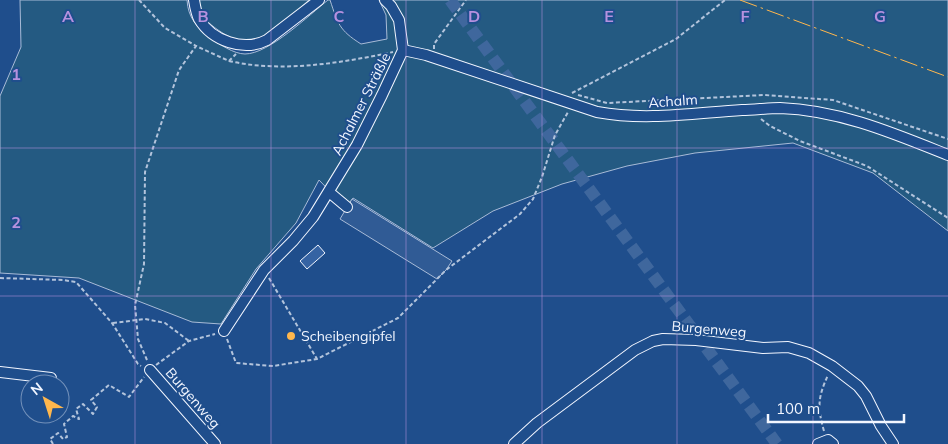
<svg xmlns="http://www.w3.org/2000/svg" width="948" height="444" viewBox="0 0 948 444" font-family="Mulish,sans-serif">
<rect width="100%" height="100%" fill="#1f4e8c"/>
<g fill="#245a82" stroke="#a8bbd7">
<path d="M20 0H187C188 18 197 27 210 38 219 44 234 54 245 54 269 54 309 15 328 0H330C338 24 339 30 361 44L387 39 386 15 379 0H948V231L873 173 793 143 695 153 627 166 562 184 493 211 433 248 353 198 346 208 319 180 296 223 256 269 221 324 192 322 79 278 0 273V96L21 47Z"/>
<path d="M197 0H309C298 10 271 38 259 42 242 48 215 30 204 18 201 13 199 6 197 0Z"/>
</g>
<path fill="#305b95" stroke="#a8bbd7" d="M352 199 452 261 446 270 437 279 340 219Z"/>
<path fill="#3563a3" stroke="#f2f6ff" d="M318 245 325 253 307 269 300 261Z"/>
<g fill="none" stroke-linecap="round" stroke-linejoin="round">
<path stroke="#3f679d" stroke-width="12" stroke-dasharray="12 6" stroke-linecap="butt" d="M450 0 777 444"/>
<defs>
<g id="minor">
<path d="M194 0C195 6 196 13 199 19 212 41 244 52 267 40L319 0"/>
<path d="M403 50 426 55 597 112C645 121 694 113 742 110 754 110 767 108 780 108 839 110 893 133 948 155"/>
<path d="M329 192 347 207"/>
<path d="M224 331 264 270 293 241 313 217 357 145 382 95 403 50 399 20 391 6 385 0"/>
<path d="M150 370 215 444"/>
<path d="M0 372 51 378"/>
<path d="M514 444 537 423 635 350 653 341 663 339 696 340 763 348 788 347 809 353 832 366 858 386 866 396 881 426 893 444"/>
<path d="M818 444 828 440 833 444"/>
</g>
</defs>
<use href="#minor" stroke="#f2f6ff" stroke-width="12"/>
<g stroke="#b3c4dc" stroke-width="2" stroke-dasharray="4 2.5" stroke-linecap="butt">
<path d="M139 0 165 28 196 46"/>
<path d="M434 49V44L466 0"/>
<path d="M229 61C282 73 341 63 393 52"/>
<path d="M572 93 676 39 725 0"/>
<path d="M578 95 607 103 764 95 833 100 948 139"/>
<path d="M761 119 770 126 800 141 867 166 948 218"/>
<path d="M0 278 63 280 76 282 112 323 138 364 141 366"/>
<path d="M269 278 317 359"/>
<path d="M113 323 145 319 165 323 189 341"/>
<path d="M227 339 236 363 273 366 317 359 398 318 446 270 520 214 533 199 542 177 555 135 568 112"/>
<path d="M147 360 138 339 135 305 144 264 145 172 179 70 196 46 229 61 236 54"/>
<path d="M156 365 189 341 215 334"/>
<path d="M824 431C817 407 818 397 828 375"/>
<path d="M53 444 50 439 58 433 63 439 67 437 64 424 73 416 79 419 76 409 83 404 93 414 97 407 91 400 109 385 129 397 144 377"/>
</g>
<use href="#minor" stroke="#1f4e8c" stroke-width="10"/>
<path stroke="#ffb74d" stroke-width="1" stroke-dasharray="18 4 2.5 4" stroke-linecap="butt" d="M740 0 948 77"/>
</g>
<path fill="none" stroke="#b691df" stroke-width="1" stroke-opacity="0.55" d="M135 0V444M271 0V444M406 0V444M542 0V444M677 0V444M813 0V444M0 148H948M0 296H948"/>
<circle fill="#ffb74d" stroke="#1f4e8c" stroke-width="2" cx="291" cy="336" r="5"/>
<g text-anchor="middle" stroke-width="4" stroke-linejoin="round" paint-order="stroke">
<g font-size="14" fill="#f2f6ff" stroke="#1f4e8c">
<text transform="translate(673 101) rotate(-4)" y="5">Achalm</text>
<text transform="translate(361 104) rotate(-63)" y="5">Achalmer Sträßle</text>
<text transform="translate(709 329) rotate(5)" y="5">Burgenweg</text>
<text transform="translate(193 398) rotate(49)" y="5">Burgenweg</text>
</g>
<g font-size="14" fill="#f2f6ff" stroke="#1f4e8c" text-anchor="start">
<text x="301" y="341">Scheibengipfel</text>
</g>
</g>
<g font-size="16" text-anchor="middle" font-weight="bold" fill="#b691df" stroke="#1f4e8c" stroke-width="4" stroke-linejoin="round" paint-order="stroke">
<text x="68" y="22">A</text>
<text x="203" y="22">B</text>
<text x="339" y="22">C</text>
<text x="474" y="22">D</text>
<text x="609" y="22">E</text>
<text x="745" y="22">F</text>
<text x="880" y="22">G</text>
<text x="16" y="80">1</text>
<text x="16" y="228">2</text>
</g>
<g transform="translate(45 399) rotate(321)"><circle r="24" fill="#1f4e8c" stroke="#7391ba"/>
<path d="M0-4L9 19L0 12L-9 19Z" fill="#ffb74d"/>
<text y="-8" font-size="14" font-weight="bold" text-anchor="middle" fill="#f2f6ff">N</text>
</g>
<path d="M768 414v8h136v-8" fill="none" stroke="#f2f6ff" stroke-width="2.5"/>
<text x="776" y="414" font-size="15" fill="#f2f6ff" stroke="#1f4e8c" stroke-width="4" paint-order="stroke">100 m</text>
</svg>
